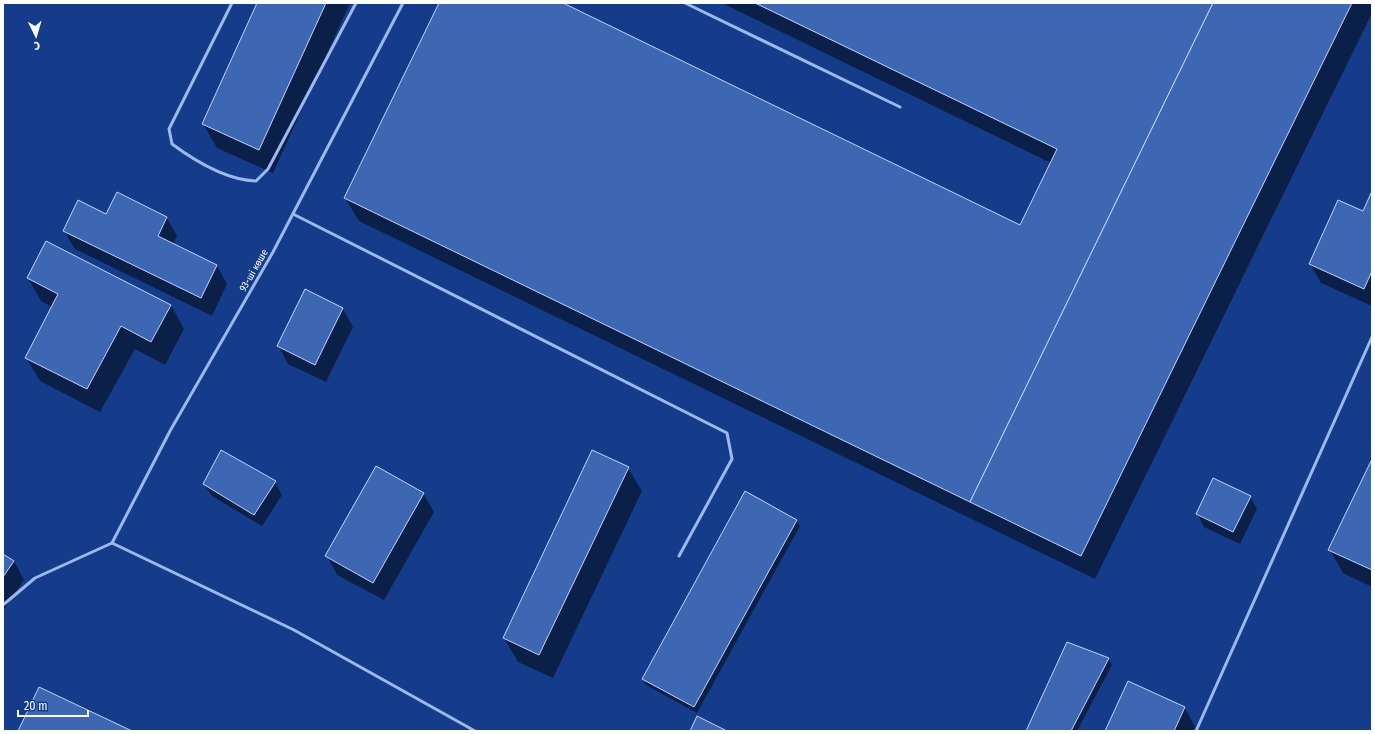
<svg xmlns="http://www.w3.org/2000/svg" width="1375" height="734" viewBox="0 0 1375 734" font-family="'Fira Sans Condensed',sans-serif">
<rect width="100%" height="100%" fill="#143c8a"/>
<g fill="#0007">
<path d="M258 3H350L273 173 217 148 203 124Z"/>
<path d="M440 3H561L1020 226 1051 163 722 3H1372V13L1095 579 359 221 345 198Z"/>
<path d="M1372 194V306L1321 283 1310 264 1364 213Z"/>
<path d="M106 215 167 218 177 236 173 244 217 266 227 284 212 316 75 249 64 231Z"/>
<path d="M28 278 171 305 184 329 165 365 135 349 100 412 40 381 26 358 52 307 41 301Z"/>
<path d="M343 309 353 327 326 382 288 364 278 345Z"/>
<path d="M1372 461V587L1343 573 1330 550Z"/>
<path d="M628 468 642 491 553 678 518 662 504 638Z"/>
<path d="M275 482 282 495 262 526 212 496 204 484Z"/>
<path d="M423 493 434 512 384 600 337 575 327 556Z"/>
<path d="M1250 496 1257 509 1240 544 1204 527 1197 514Z"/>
<path d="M796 520 800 526 697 713 646 685 643 679Z"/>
<path d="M3 555 14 561 24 580 3 611Z"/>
<path d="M1068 643 1109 659 1112 665 1077 731H1027Z"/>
<path d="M1129 682 1185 708 1195 727 1193 731H1106Z"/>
</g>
<g fill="#3d66b3" stroke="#c2d6fb">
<path d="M257 3H326L259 150 202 124Z"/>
<path d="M439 3H563L1020 225 1057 149 755 3H1213L970 502 344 198Z"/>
<path d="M1213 3H1352L1081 556 970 502Z"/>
<path d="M1372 191V271L1364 289 1309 264 1338 200 1363 211Z"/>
<path d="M117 192 167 217 158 236 217 265 201 298 63 231 78 200 106 214Z"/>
<path d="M46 241 171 305 151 342 121 326 87 389 25 358 58 294 27 278Z"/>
<path d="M305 289 343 308 315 365 277 346Z"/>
<path d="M221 450 276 481 254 515 203 484Z"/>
<path d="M592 450 629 467 539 655 503 638Z"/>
<path d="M1372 459V570L1328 550Z"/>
<path d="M376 466 424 493 373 583 325 556Z"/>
<path d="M1213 478 1251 496 1233 532 1196 514Z"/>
<path d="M745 491 797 520 694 707 642 679Z"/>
<path d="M3 554 14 561 3 577Z"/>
<path d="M1067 642 1109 658 1071 731H1026Z"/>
<path d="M1128 681 1185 707 1174 731H1105Z"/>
<path d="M39 687 132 731H18Z"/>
<path d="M697 716 727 731H690Z"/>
</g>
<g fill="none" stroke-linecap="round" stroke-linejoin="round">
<g stroke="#9cb9ef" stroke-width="3">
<path d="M232 3 169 129 172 144C195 161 226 180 256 181L268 169 356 3"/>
<path d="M685 3 900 107"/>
<path d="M293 214 727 433 732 459 679 556"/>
<path d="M112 543 170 431 273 252 403 3"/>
<path d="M112 543 294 630 475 731"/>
<path d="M3 605 35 578 112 543"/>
<path d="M1196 731 1372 337"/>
</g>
</g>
<g text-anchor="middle" stroke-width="3" stroke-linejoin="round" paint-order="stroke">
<g font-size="10" fill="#fff" stroke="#143c8a">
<text transform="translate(253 270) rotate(-60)" y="4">93-ші көше</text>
</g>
</g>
<rect width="1375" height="734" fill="none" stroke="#ffffff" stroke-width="8"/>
<g transform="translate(36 36) rotate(175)" stroke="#143c8a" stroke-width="3" paint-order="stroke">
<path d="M0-3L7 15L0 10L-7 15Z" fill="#ffffff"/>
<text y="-6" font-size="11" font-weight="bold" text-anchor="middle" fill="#ffffff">С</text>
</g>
<path d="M18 710v6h70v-6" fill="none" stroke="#ffffff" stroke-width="2"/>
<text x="24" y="710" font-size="12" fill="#ffffff" stroke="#143c8a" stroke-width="3" paint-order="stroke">20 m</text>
</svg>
